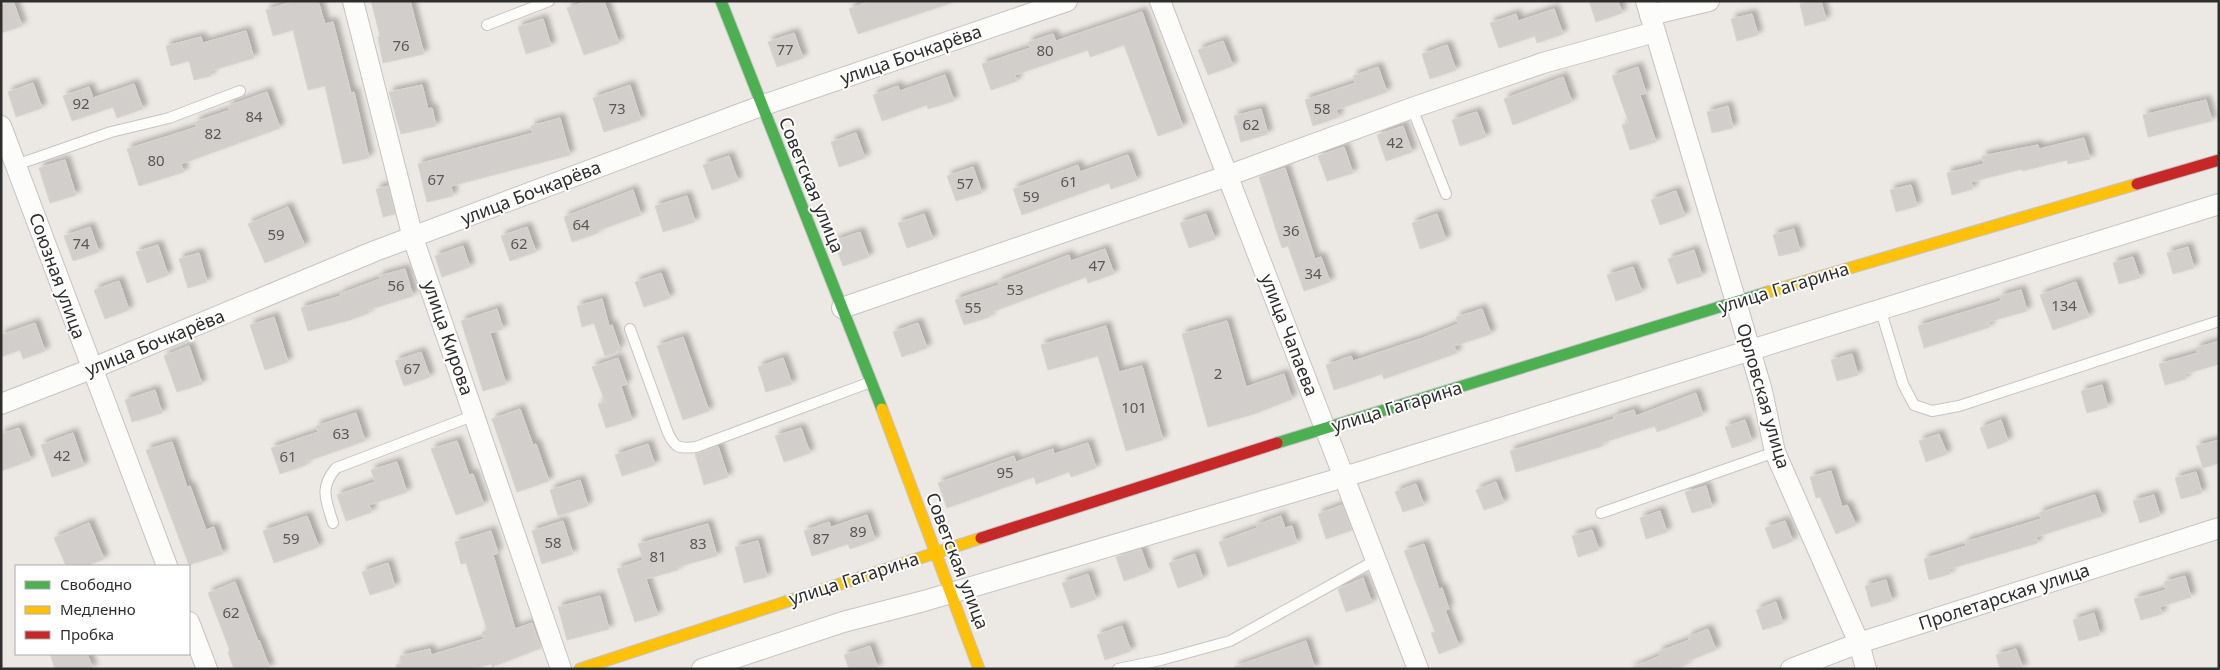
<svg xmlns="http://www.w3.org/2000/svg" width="2220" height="670" viewBox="0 0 2220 670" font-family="'Noto Sans',sans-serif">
<defs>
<filter id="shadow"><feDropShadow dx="4.5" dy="-4.5" stdDeviation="2.5" flood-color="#0004"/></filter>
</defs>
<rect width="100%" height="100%" fill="#ece8e4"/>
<g fill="#d1cecb" stroke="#d7d4d0" filter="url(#shadow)">
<path d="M13 1 22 26 1 33V5Z"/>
<path d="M294 1H318L325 24 333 22 351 93 354 92 369 158 343 164 325 86 308 90 293 30 273 36 266 10Z"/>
<path d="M371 1H410L424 54 383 63 378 37 380 36Z"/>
<path d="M588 1H604L619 43 584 55 567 8Z"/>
<path d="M871 1H951V3L858 34 849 9Z"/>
<path d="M1589 1H1618L1622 13 1596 22Z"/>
<path d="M1813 1H1821L1826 20 1805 26 1800 4Z"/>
<path d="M1554 9 1563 34 1537 43 1535 36 1499 48 1490 23 1516 14 1518 21Z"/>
<path d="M1142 12 1183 127 1158 136 1124 45 1090 57 1088 50 1015 75 1017 81 991 90 982 64 1030 48 1028 42 1053 34 1056 41Z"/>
<path d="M1752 14 1758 35 1737 41 1731 19Z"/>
<path d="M543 19 551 46 526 54 518 27Z"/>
<path d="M246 31 254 58 210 71 211 76 194 80 189 61 171 66 166 46 201 37 203 43Z"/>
<path d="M794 33 803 58 777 67 768 42Z"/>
<path d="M1223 41 1233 66 1208 75 1198 50Z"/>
<path d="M1447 45 1456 70 1430 79 1422 54Z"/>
<path d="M1378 67 1387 92 1336 110 1339 117 1313 126 1305 100 1355 83 1353 76Z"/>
<path d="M1638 67 1646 93 1640 95 1656 142 1630 150 1622 125 1629 123 1612 76Z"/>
<path d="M945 75 954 101 928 109 927 105 882 121 873 95 898 86 900 91Z"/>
<path d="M1563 77 1572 102 1513 125 1504 99Z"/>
<path d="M33 83 42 108 16 117 8 92Z"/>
<path d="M134 84 143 109 117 118 113 107 72 121 63 96 89 87 93 98Z"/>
<path d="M422 85 428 109 432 108 436 126 401 134 389 92Z"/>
<path d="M630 85 641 120 604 132 593 98Z"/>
<path d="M267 92 280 128 181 164 184 172 139 186 127 149 197 127 195 122 230 110 228 106Z"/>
<path d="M2206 100 2212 121 2148 137 2143 115Z"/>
<path d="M1728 106 1733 128 1712 133 1707 112Z"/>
<path d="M1261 109 1268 134 1241 142 1234 116Z"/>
<path d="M1477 112 1486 137 1460 146 1452 120Z"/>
<path d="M560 118 570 155 451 186 453 196 427 202 418 164 533 133 531 126Z"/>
<path d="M1403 126 1412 152 1386 161 1377 135Z"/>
<path d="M856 133 865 158 839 167 831 142Z"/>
<path d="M2084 138 2090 159 2068 164 2067 160 2022 171V169L1971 182 1973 189 1952 195 1947 173 1984 164 1982 156 2038 145 2039 149Z"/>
<path d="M1344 147 1353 173 1327 181 1318 156Z"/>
<path d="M1128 155 1137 180 1111 189 1109 183 1022 215 1013 189 1078 165 1080 172Z"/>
<path d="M729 156 738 181 712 190 703 165Z"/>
<path d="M65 160 76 195 50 203 39 168Z"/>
<path d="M973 167 982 193 956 201 947 176Z"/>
<path d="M1285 168 1315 259 1321 257 1330 282 1304 291 1288 246 1282 248 1259 177Z"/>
<path d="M1911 185 1917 206 1896 212 1890 190Z"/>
<path d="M388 186 395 214 383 217 376 189Z"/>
<path d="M633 190 641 215 597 231 598 233 572 242 564 217Z"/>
<path d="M1676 191 1685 216 1660 225 1651 200Z"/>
<path d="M687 196 695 222 663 232 655 206Z"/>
<path d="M288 207 305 246 265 263 248 224Z"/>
<path d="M924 214 933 239 907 248 898 223Z"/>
<path d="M1206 214 1215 239 1189 248 1180 223Z"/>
<path d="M1437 214 1446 240 1420 249 1412 223Z"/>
<path d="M90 227 99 252 73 261 64 236Z"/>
<path d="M527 227 536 252 510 261 501 236Z"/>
<path d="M1794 229 1800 251 1779 256 1773 235Z"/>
<path d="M860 232 869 257 843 266 834 241Z"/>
<path d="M158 245 168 275 147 283 136 252Z"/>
<path d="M463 246 470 267 442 277 435 256Z"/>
<path d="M2188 247 2194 268 2173 274 2167 253Z"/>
<path d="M1105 249 1114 274 1088 283 1086 277 989 313 990 317 964 325 955 300 999 285 998 282 1069 255 1071 261Z"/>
<path d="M1694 250 1702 276 1677 284 1668 259Z"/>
<path d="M199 253 207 282 188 288 179 259Z"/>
<path d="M2133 257 2140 278 2119 284 2113 263Z"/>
<path d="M1633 267 1642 292 1616 301 1607 275Z"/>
<path d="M405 269 413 296 368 310 369 313 350 320 308 331 301 308 341 296 340 294 380 279 379 276Z"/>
<path d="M661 273 670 298 644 307 635 282Z"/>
<path d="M119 281 129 310 105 319 94 290Z"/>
<path d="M2076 282 2089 317 2053 330 2040 295Z"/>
<path d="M2021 290 2027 311 1988 322 1990 327 1924 348 1918 326 2001 301 2000 296Z"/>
<path d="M602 299 609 326 612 325 620 348 616 349 617 353 605 356 594 323 582 327 577 306Z"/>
<path d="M497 309 503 329 490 333 506 384 483 391 461 321Z"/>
<path d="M1482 309 1491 334 1454 346 1457 353 1384 379 1382 374 1334 390 1326 365 1351 356 1353 361 1423 338 1458 324 1456 317Z"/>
<path d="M274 317 288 362 265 370 250 325Z"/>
<path d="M1227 321 1246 387 1284 374 1292 399 1254 414 1208 427 1182 334Z"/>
<path d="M35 323 45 351 23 359 20 350 1 357V335Z"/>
<path d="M918 323 927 348 902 357 893 332Z"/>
<path d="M1106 326 1119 372 1142 366 1163 440 1126 451 1098 356 1048 370 1041 345Z"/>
<path d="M683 337 709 411 683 420 657 346Z"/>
<path d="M2219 341V364L2185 374 2186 379 2165 385 2159 364 2198 353 2196 348Z"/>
<path d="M189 346 202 384 177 392 164 356Z"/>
<path d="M421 352 430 377 404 386 395 361Z"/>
<path d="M1852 354 1858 375 1837 381 1831 360Z"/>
<path d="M618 358 627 384 621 386 632 420 606 428 598 404 605 402 592 367Z"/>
<path d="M783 358 792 384 766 392 758 367Z"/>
<path d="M2102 385 2108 407 2087 413 2081 391Z"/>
<path d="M155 390 162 413 132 422 125 400Z"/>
<path d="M1696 393 1703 415 1657 432 1655 426 1602 443 1603 446 1516 472 1510 451 1614 419V416L1634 410 1636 416Z"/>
<path d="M520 409 533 445 536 444 549 481 517 492 492 419Z"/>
<path d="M356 413 365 441 305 462 306 465 280 474 271 448 318 432 316 426Z"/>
<path d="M1745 420 1752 441 1732 448 1725 427Z"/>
<path d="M2001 420 2008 441 1988 449 1980 428Z"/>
<path d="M19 428 31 460 1 471V434Z"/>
<path d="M801 428 810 453 784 462 775 436Z"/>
<path d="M73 433 84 466 52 477 41 445Z"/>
<path d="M1939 434 1947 454 1926 462 1919 441Z"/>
<path d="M2219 440V463L2203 468 2196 446Z"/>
<path d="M457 441 469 475 473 474 484 505 456 515 431 449Z"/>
<path d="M172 442 187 487 190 486 206 530 214 527 223 554 189 565 146 450Z"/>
<path d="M1088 443 1096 468 1071 477 1069 472 1036 484 1034 477 947 508 938 483 1014 456 1016 462 1053 449 1054 454Z"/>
<path d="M648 444 655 465 622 476 615 455Z"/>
<path d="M718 446 728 477 704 485 695 454Z"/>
<path d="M397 462 407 492 369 505 372 512 346 521 337 495 375 482 371 470Z"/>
<path d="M1831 471 1842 507 1847 505 1856 525 1836 534 1820 497 1816 498 1810 477Z"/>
<path d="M2196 472 2202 493 2181 499 2175 478Z"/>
<path d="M580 480 588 506 558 516 550 490Z"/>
<path d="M1496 482 1504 503 1484 510 1476 490Z"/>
<path d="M1416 484 1424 505 1403 512 1395 492Z"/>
<path d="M1706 486 1712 507 1692 513 1685 492Z"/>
<path d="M2095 495 2102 516 2036 537 2038 543 1949 569 1950 574 1929 580 1924 559 1966 546 1965 542 2041 519 2039 513Z"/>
<path d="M2154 495 2160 516 2140 523 2133 501Z"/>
<path d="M1342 505 1352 530 1326 539 1318 514Z"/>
<path d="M1660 511 1667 532 1646 539 1640 518Z"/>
<path d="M867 515 875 540 850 549 848 544 812 556 804 531 829 522 831 527Z"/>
<path d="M307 516 319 547 274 563 263 531Z"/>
<path d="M1281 516 1285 528 1292 526 1297 543 1228 567 1219 542 1257 528 1256 525Z"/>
<path d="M563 521 573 554 542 564 532 531Z"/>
<path d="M1785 521 1793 541 1773 549 1765 528Z"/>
<path d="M89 523 104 559 86 566H66L54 538Z"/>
<path d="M708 524 717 556 677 567 678 570 646 579 658 615 635 622 617 569 643 560 638 544Z"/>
<path d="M1592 530 1599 550 1578 557 1572 536Z"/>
<path d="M491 531 498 553 493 555 515 629 532 623 541 648 492 667 491 664 473 669H397L396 665 401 663 400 656 430 649 431 655 484 639 482 632 487 630 466 563 461 564 455 542Z"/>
<path d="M758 541 767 577 744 583 735 547Z"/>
<path d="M1424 544 1439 589 1442 588 1449 609 1445 610 1459 646 1439 654 1431 633 1435 632 1404 551Z"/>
<path d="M1141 549 1149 572 1124 581 1116 557Z"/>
<path d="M1195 554 1203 579 1178 588 1169 563Z"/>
<path d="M388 563 395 587 370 595 362 572Z"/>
<path d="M1088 574 1096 599 1071 608 1062 583Z"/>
<path d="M2185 576 2191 597 2160 607 2162 614 2141 620 2134 599 2166 590 2164 582Z"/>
<path d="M1363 578 1372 603 1346 612 1338 589Z"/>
<path d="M1886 580 1892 601 1871 607 1865 586Z"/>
<path d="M235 582 258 641 259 640 270 669H234L228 652 230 651 208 593Z"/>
<path d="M600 596 609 629 567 640 558 607Z"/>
<path d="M1776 602 1783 623 1763 630 1756 610Z"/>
<path d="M2094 613 2100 635 2079 641 2073 620Z"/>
<path d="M1122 626 1131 651 1105 660 1097 635Z"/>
<path d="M1708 629 1716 650 1685 662 1686 665 1677 669H1629L1660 656 1658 652 1689 640 1688 637Z"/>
<path d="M1306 641 1315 669H1234V667Z"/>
<path d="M870 646 878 669H849L844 655Z"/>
<path d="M2016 649 2023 669H2000L1996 655Z"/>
<path d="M50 654H87L93 669H55Z"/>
</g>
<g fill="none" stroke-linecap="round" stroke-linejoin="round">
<defs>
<g id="lane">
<path d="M487 25 549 1"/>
<path d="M1412 108 1446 194"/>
<path d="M16 165 111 132 169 118 240 91"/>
<path d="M1880 308 1903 384 1914 405 1932 411 1959 406 2219 321"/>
<path d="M630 329 668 433C675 448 679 449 696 447L871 382"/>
<path d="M1601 513 1775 452"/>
<path d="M333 523C326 500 319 488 336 468L475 415"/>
<path d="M1118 669 1161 660 1230 641 1376 560"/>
</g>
<g id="street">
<path d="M353 1 413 238 561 669"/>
<path d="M1160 1 1418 669"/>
<path d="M1646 1 1736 302 1762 391 1775 452 1859 643 1866 669"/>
<path d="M1650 15 1709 1"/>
<path d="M1 126 167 566"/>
<path d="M842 308 1227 176 1412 108 1543 63 1655 32"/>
<path d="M1 404 91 369 375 251 761 106 1067 1"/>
<path d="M189 622 207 669"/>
<path d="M702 669 843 622 924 601 1344 477 2219 204"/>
<path d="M1791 669 1859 643 2219 528"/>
</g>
<g id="fast">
<path d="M721 1 882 409"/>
<path d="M1277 443 1768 292"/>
</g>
<g id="slow">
<path d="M1768 292 2137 184"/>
<path d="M882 409 979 669"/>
<path d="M580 669 981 538"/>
</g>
<g id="jam">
<path d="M2137 184 2219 160"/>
<path d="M981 538 1277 443"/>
</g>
</defs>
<use href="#lane" stroke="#c5c4c5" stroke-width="12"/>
<use href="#street" stroke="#c5c4c5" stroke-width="22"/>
<use href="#fast" stroke="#c5c4c5" stroke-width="13"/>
<use href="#slow" stroke="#c5c4c5" stroke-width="13"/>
<use href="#jam" stroke="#c5c4c5" stroke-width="13"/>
<use href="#lane" stroke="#fcfcfb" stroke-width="10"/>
<use href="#street" stroke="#fcfcfb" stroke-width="20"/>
<use href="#fast" stroke="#4caf50" stroke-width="11"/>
<use href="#slow" stroke="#ffc107" stroke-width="11"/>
<use href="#jam" stroke="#c62828" stroke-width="11"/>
</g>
<g text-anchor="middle" stroke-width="4" stroke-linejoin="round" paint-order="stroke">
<g font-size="15" fill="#585857">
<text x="401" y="51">76</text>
<text x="785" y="55">77</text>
<text x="1045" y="56">80</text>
<text x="81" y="109">92</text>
<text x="617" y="114">73</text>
<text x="1322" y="114">58</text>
<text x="254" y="122">84</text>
<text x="1251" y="130">62</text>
<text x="213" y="139">82</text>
<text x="1395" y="148">42</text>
<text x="156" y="166">80</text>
<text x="436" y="185">67</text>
<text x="1069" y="187">61</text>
<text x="965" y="189">57</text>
<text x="1031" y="202">59</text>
<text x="581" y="230">64</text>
<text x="1291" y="236">36</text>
<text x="276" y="240">59</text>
<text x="81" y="249">74</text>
<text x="519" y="249">62</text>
<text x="1097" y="271">47</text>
<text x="1313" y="279">34</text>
<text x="396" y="291">56</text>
<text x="1015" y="295">53</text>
<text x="2064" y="311">134</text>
<text x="973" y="313">55</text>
<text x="412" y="374">67</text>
<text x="1218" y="379">2</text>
<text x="1134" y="413">101</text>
<text x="341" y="439">63</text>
<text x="62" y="461">42</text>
<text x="288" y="462">61</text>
<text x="1005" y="478">95</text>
<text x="858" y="537">89</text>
<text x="291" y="544">59</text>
<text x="821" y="544">87</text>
<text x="553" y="548">58</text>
<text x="698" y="549">83</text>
<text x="658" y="562">81</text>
<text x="231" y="618">62</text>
</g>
<g font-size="18" fill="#2e2e2e" stroke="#fff">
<text transform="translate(911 55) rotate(-19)" y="6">улица Бочкарёва</text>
<text transform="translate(811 185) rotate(68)" y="6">Советская улица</text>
<text transform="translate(531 193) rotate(-21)" y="6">улица Бочкарёва</text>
<text transform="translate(57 276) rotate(70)" y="6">Союзная улица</text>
<text transform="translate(1784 288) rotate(-17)" y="6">улица Гагарина</text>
<text transform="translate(1289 335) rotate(69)" y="6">улица Чапаева</text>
<text transform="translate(448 338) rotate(71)" y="6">улица Кирова</text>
<text transform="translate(155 343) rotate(-22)" y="6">улица Бочкарёва</text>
<text transform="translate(1763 396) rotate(74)" y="6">Орловская улица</text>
<text transform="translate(1397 407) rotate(-17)" y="6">улица Гагарина</text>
<text transform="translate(957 561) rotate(69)" y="6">Советская улица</text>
<text transform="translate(854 579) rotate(-18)" y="6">улица Гагарина</text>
<text transform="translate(2004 597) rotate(-18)" y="6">Пролетарская улица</text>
</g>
</g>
<rect width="2220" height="670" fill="none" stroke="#2e2e2e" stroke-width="5"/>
<rect x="15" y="565" width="175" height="90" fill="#ffffff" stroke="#ababab"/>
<rect x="25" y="581" width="25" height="8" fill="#4caf50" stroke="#ababab"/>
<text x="60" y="590" font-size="15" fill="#2e2e2e">Свободно</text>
<rect x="25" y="606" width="25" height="8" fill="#ffc107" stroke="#ababab"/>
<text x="60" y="615" font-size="15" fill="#2e2e2e">Медленно</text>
<rect x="25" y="631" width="25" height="8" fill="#c62828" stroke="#ababab"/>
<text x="60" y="640" font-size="15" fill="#2e2e2e">Пробка</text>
</svg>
